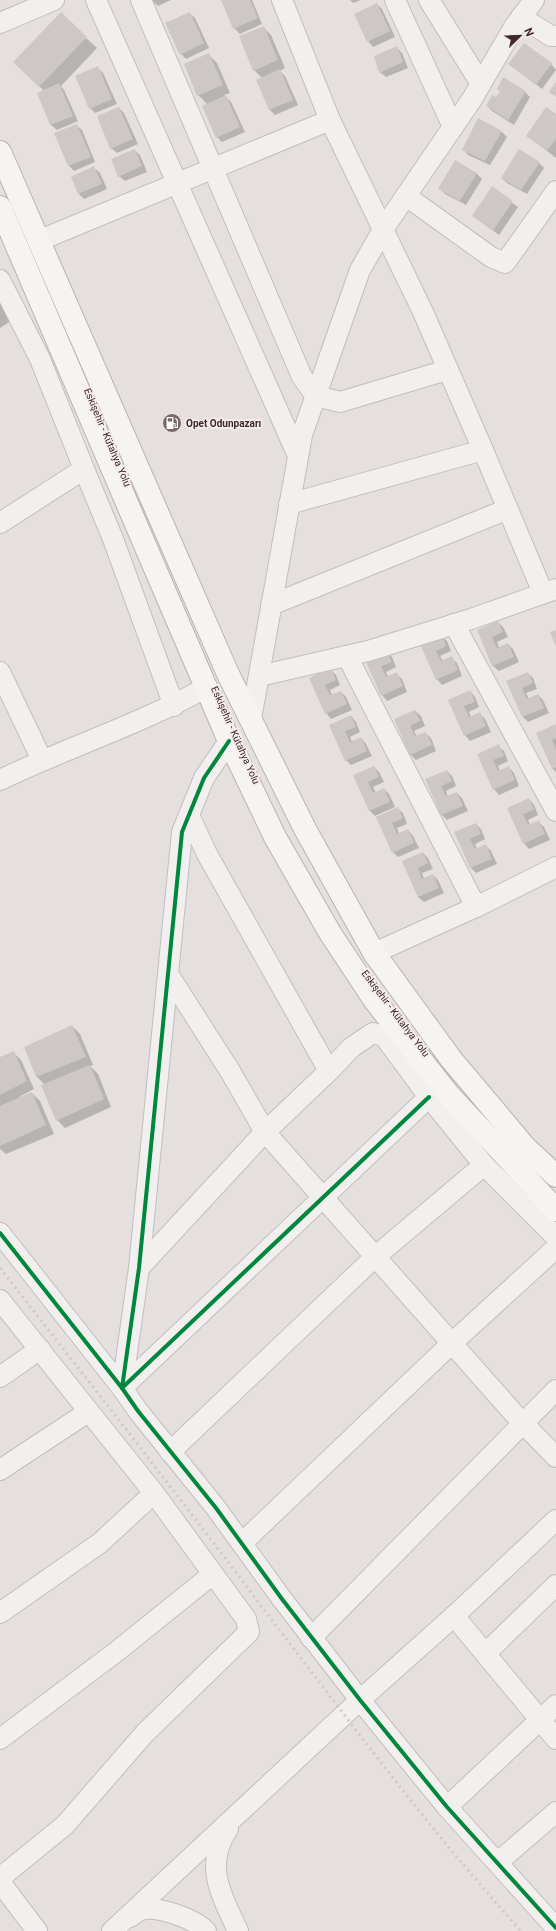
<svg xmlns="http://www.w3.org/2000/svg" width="556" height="1931" viewBox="0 0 556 1931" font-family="Roboto,sans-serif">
<rect width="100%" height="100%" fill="#e5e0df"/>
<g fill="#0003">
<path d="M152 0H171L158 6Z"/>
<path d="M222 0H252L262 24 240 34 234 28Z"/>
<path d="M350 0H361L353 3Z"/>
<path d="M377 4 382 9 395 37 373 47 368 41Z"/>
<path d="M189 13 195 18 209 48 186 59 181 54Z"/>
<path d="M263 27 271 35 285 68 280 71 285 76 298 105 275 115 270 110 257 80 262 78 254 70Z"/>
<path d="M86 38 97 48 61 86 64 90 78 121 57 130 51 125 38 93 44 91 25 72Z"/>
<path d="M396 47 402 53 408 68 386 77 380 72Z"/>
<path d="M209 55 217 63 230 93 224 95 231 102 245 132 222 142 217 137 208 105 198 95Z"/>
<path d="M509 64H551L556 70 542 89Z"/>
<path d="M98 68 103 73 117 104 95 113 90 108Z"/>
<path d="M525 92 530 97 514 125 492 111 487 106 496 99Z"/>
<path d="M119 108 124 113 138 144 117 153 111 148Z"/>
<path d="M556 116V158L527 135Z"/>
<path d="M479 120 502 132 507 137 490 165 468 155 463 149Z"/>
<path d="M76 125 82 130 95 162 74 171 69 166Z"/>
<path d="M134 150 140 155 147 172 125 181 119 176Z"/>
<path d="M455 161 477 174 482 179 466 205 445 194 440 189Z"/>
<path d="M539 163 544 168 527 194 507 183 502 178Z"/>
<path d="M94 168 100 173 107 189 84 199 79 194 72 177Z"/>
<path d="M492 188 518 207 499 235 473 216Z"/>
<path d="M0 295 14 319 0 328Z"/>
<path d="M498 622 503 627 508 637 497 642 499 648 508 644 513 649 519 662 499 671 493 666 478 631Z"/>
<path d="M441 636 447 641 451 651 440 656 443 661 451 658 457 663 462 676 442 685 437 679 421 645Z"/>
<path d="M386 652 392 657 396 667 386 672 388 677 396 674 402 679 407 692 387 701 382 695 367 660Z"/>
<path d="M331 670 336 675 340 685 330 690 332 695 341 692 346 697 352 710 331 719 326 713 311 678Z"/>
<path d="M527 673 533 678 537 689 526 693 529 699 538 695 543 700 549 713 528 722 523 717 507 682Z"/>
<path d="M470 691 475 697 479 707 469 712 471 717 480 714 485 719 491 732 470 741 465 735 450 700Z"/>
<path d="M415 711 421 716 425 726 414 731 417 737 425 733 431 738 436 751 416 760 411 755 395 720Z"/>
<path d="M351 716 356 722 360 732 350 737 352 742 361 738 366 744 372 756 351 765 346 760 331 725Z"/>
<path d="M556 725V772L553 769 537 734Z"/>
<path d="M498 746 504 751 508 761 498 766 500 771 509 767 514 773 519 786 499 795 494 789 479 754Z"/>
<path d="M374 767 379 772 384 782 373 787 376 793 384 789 389 794 395 807 375 816 370 811 354 776Z"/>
<path d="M447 771 452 776 456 786 446 791 448 797 457 793 462 798 468 811 447 820 442 815 427 780Z"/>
<path d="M529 799 534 805 538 815 528 820 530 825 539 822 544 827 550 840 529 849 524 843 509 808Z"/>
<path d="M397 808 403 813 407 824 397 828 399 834 408 830 413 836 419 848 398 857 393 852 378 817Z"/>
<path d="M476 824 481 829 485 839 475 844 477 849 486 846 491 851 497 864 476 873 471 868 455 832Z"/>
<path d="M423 853 428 858 433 869 422 873 424 879 433 875 438 880 444 893 424 902 418 897 403 862Z"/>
<path d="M72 1026 80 1034 93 1065 90 1066 98 1074 111 1107 65 1128 57 1120 45 1085 37 1077 25 1048Z"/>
<path d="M13 1052 21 1060 34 1089 19 1097 20 1098 32 1093 40 1101 54 1134 6 1154 0 1149V1058Z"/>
</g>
<g fill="#cdc8c7">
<path d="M221 0H250L258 18 233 29Z"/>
<path d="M377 3 390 31 367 42 354 14Z"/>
<path d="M61 12 87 37 39 87 13 62Z"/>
<path d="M190 12 204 43 180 55 165 23Z"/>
<path d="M264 26 278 60 253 71 239 36Z"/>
<path d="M524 43 552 63 536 85 508 64Z"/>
<path d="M397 46 403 62 379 73 374 56Z"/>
<path d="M209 53 223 85 197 96 184 64Z"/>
<path d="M98 66 112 99 89 109 75 76Z"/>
<path d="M280 69 293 100 269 110 256 80Z"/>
<path d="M503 77 526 91 508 120 486 106 492 95 496 97 500 91 497 89Z"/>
<path d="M556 82V97L549 92Z"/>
<path d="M59 83 73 116 50 125 37 93Z"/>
<path d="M226 95 240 127 216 138 202 106Z"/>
<path d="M119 107 133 139 110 149 97 116Z"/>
<path d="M546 107 556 114V139L547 151 526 136Z"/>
<path d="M478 118 502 131 485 161 462 150Z"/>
<path d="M77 124 91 157 68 166 54 133Z"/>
<path d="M135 149 142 166 118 177 111 159Z"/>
<path d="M519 149 540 162 521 190 501 178Z"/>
<path d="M455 160 477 173 460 201 438 189Z"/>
<path d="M94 166 102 184 78 194 71 177Z"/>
<path d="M492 186 513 201 493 231 472 216Z"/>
<path d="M498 621 503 632 492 637 497 648 508 643 514 657 492 666 477 630Z"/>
<path d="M556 630V647L550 632Z"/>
<path d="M442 635 446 646 436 651 441 661 452 656 458 670 436 680 420 644Z"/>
<path d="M386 650 392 662 381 666 386 677 397 672 403 686 381 696 365 660Z"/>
<path d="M331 668 336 680 325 685 330 695 341 691 347 704 325 714 309 678Z"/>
<path d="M528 672 533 683 522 688 527 699 538 694 544 708 522 717 506 681Z"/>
<path d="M470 690 475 702 464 706 469 717 480 712 486 726 464 736 448 700Z"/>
<path d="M415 710 420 721 410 726 415 736 426 732 432 745 410 755 394 719Z"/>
<path d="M351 715 356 727 345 731 350 742 361 737 367 751 345 761 329 725Z"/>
<path d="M556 724V738L552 740 556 749V767L552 769 536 733Z"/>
<path d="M499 744 504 756 493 760 498 771 509 766 515 780 493 790 477 754Z"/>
<path d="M374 766 379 777 368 782 373 793 384 788 390 802 369 811 353 775Z"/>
<path d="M447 770 452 781 441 786 446 796 457 792 463 806 441 815 425 779Z"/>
<path d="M529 798 534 810 523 814 528 825 539 820 545 834 523 844 507 808Z"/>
<path d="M398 807 403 818 392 823 397 834 408 829 414 843 392 853 376 817Z"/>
<path d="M476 823 481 834 470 839 475 849 486 844 492 859 470 868 454 832Z"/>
<path d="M423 852 428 863 418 868 422 879 433 874 439 888 418 897 402 861Z"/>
<path d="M72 1025 86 1057 36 1077 24 1047Z"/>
<path d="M14 1051 27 1081 0 1095V1057Z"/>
<path d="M90 1065 104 1099 56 1121 41 1085Z"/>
<path d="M32 1092 46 1125 0 1146V1106Z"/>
</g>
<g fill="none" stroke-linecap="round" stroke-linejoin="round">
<defs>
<g id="minor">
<path d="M96 0 298 456"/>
<path d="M141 0 302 377 316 396 340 402 447 370"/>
<path d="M282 0 330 120"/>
<path d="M395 0 453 127"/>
<path d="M429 0 481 84"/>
<path d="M521 17 551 36H556"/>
<path d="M0 23 54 0"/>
<path d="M406 196 491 257 505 263 556 191"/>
<path d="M38 241 330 120 423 312 483 450 543 593"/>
<path d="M0 280 40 359 84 469 0 523"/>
<path d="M84 469 113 539 174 706"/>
<path d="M289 504 483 450"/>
<path d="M271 605 508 509"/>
<path d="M454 624 556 811"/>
<path d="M347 656 476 907"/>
<path d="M0 672 42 760"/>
<path d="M259 676 368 651 471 619 556 589"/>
<path d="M251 719 302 435 360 270 384 228 472 99 514 27 534 0"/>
<path d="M0 780C68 747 141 724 207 687"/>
<path d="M374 953 476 907 556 867"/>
<path d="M168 974 230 1071 265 1132 517 1417 556 1457"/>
<path d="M329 1071 352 1047 373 1033 384 1036 429 1097 484 1165 556 1237"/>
<path d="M429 1097 122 1388 138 1411 216 1508 282 1599 360 1700 447 1807 556 1928"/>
<path d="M0 1233 122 1388 139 1268 182 832 204 778 229 741"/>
<path d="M139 1268 265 1132 329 1071 207 854 189 815"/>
<path d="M0 1300 154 1493 246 1619 249 1632 145 1733 65 1825 0 1878"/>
<path d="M0 1377 40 1349"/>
<path d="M170 1452 376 1256 484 1165"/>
<path d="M0 1470 88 1412"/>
<path d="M242 1543 452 1343 556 1248"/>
<path d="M0 1613 100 1543 154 1493"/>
<path d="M454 1616 556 1739"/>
<path d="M311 1638 556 1390"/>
<path d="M486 1653 556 1585"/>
<path d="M0 1739 116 1652 213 1574"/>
<path d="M447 1807 556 1705"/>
<path d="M228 1829C203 1865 222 1896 238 1931"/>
<path d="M498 1862 556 1812"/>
<path d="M0 1882 37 1931"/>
<path d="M130 1917C133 1915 137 1911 141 1910 157 1905 195 1919 206 1931"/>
<path d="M112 1931 360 1700 454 1616 556 1520"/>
</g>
<g id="highway">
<path d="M0 152 228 674 305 829 374 953 451 1059 525 1147 556 1176"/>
<path d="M0 207 229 741 275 837 330 933 375 1001 449 1095 556 1210"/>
</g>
</defs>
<use href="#minor" stroke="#c3bebe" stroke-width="22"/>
<use href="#highway" stroke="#bab2b2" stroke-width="24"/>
<use href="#minor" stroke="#f2efef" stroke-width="20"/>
<use href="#highway" stroke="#f6f4f3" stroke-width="22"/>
<path stroke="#cdc9c9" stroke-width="3" stroke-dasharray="2 4" stroke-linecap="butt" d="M0 1268C87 1379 174 1490 259 1603 344 1714 427 1827 521 1931"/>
<defs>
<g id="cycleway">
<path d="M429 1097 122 1388 138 1411 216 1508 282 1599 360 1700 447 1807 556 1928"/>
<path d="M0 1233 122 1388 139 1268 182 832 204 778 229 741"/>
</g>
</defs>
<use href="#cycleway" stroke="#f5eded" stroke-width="6"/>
<use href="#cycleway" stroke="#00873e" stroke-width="4"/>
</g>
<defs>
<symbol id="fuel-disc" viewBox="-11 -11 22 22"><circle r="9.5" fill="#786967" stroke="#f5eded"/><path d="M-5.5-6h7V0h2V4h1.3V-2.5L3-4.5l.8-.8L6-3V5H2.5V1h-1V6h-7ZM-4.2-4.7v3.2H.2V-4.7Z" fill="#fff"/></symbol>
</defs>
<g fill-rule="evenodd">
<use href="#fuel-disc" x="161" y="412" width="22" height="22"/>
</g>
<g text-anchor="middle" stroke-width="4" stroke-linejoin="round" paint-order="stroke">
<g font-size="10" font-weight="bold" fill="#3e2927" stroke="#f5eded" text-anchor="start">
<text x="186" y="427">Opet Odunpazarı</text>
</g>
<g font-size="10" fill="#3e2927" stroke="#f5eded">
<text transform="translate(108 437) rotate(67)" y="4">Eskişehir - Kütahya Yolu</text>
<text transform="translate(236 735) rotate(66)" y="4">Eskişehir - Kütahya Yolu</text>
<text transform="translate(396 1013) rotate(53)" y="4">Eskişehir - Kütahya Yolu</text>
</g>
</g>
<g transform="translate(520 36) rotate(67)" stroke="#f5eded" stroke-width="3" paint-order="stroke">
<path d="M0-3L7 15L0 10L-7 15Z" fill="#3e2927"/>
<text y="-6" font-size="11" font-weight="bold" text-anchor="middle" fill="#3e2927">N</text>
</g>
</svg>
